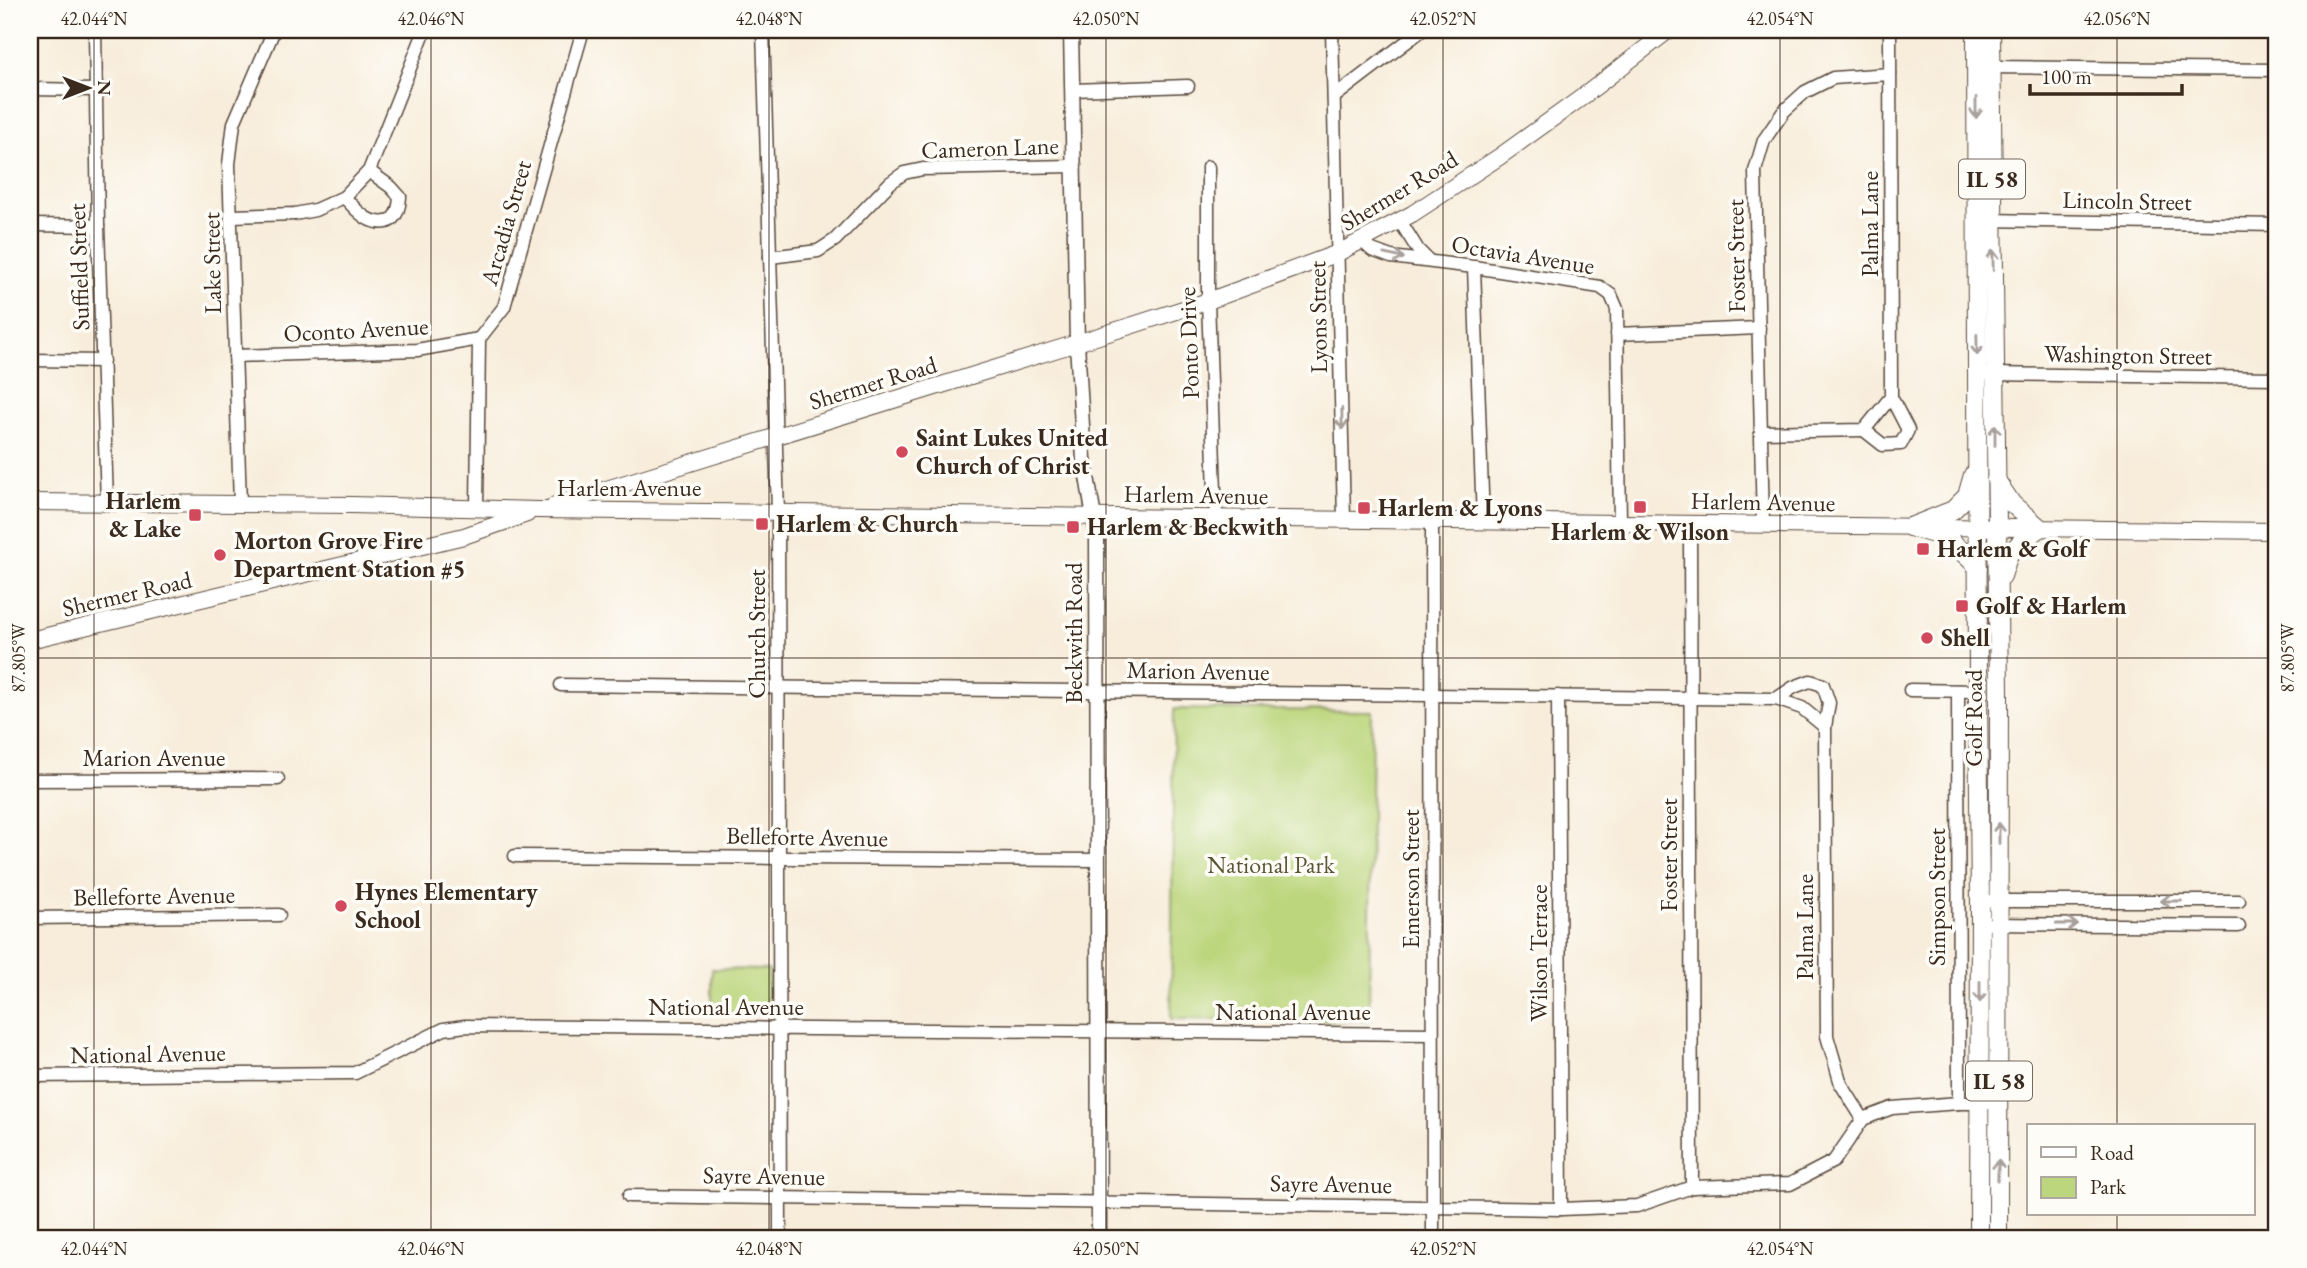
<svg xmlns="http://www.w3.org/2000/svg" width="2307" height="1268" viewBox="0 0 2307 1268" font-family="'EB Garamond',serif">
<rect width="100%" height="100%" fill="#fdfcf7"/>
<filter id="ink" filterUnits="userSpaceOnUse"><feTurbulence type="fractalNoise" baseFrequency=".0143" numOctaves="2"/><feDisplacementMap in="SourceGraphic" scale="14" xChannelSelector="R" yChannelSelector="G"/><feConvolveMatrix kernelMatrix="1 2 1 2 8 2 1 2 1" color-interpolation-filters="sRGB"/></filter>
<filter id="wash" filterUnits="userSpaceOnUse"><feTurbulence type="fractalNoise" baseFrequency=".00686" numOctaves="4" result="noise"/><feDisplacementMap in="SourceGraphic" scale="28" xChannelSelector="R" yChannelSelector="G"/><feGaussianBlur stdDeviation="1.57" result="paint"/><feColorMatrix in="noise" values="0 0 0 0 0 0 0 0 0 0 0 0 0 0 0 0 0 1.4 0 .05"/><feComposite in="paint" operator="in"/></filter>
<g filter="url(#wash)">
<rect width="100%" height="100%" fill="#f8eddb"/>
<g fill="#bbd67c" stroke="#7b804d" stroke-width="2">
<path d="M1174 709 1372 711 1369 1021 1171 1019Z"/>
<path d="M712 969 769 970 768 1013H712Z"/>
</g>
</g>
<g filter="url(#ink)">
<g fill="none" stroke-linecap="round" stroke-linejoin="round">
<defs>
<g id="minor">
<path d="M95 30 98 226 107 503"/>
<path d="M763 30 778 512 780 1238"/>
<path d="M1332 30 1344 519"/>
<path d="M1984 67 2277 70"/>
<path d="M30 89 96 90"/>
<path d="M1073 90 1188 86"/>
<path d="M1334 97 1422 30"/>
<path d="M1208 167V301L1216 518"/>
<path d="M344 197C352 205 360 216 370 220 391 228 399 216 400 197L391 187 369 171"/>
<path d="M232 216 295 214 315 210 344 197 369 171 425 30"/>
<path d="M1987 220 2277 225"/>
<path d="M1400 221 1418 250 1429 261"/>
<path d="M30 225 98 226"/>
<path d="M1363 242 1372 250 1391 257 1474 267 1600 287 1611 295 1617 309 1620 523"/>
<path d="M770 257 818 251 835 240 890 183 904 173 923 169 1075 166"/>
<path d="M1474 267 1483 521"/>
<path d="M1617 334 1759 328"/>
<path d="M235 356 417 350 479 339"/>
<path d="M30 360 103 361"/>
<path d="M1988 374 2277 378"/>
<path d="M1864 430 1883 445 1901 444 1908 430 1891 397"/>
<path d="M1761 432 1864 430 1891 397 1890 30"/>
<path d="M240 504 229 164 234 123 274 30"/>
<path d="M477 508 479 339 504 307 583 30"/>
<path d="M1432 520 1433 1238"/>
<path d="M1690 524 1692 1187"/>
<path d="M1763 525 1755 171 1764 140 1784 111 1805 92 1833 78 1890 74"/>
<path d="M561 685 1776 699 1802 708 1825 727"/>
<path d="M1910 690 1978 691"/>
<path d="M1958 691 1959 1103"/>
<path d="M1558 696 1561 1209"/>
<path d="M1776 699 1794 687 1810 681 1823 685 1829 703 1825 727 1827 1036 1841 1084 1863 1119"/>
<path d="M30 780 278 779"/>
<path d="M515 856 1098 860"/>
<path d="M1991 901H2239"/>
<path d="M30 918 279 915"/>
<path d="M1991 924 2239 926"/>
<path d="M30 1076 355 1073 444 1029 465 1026 1432 1034"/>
<path d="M629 1196 1561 1209 1637 1206 1692 1187 1790 1184 1834 1161 1863 1119 1892 1108 1959 1103H1999"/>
</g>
<path id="tertiary" d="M1071 30 1077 343 1084 459 1097 535 1099 1238"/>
<g id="secondary">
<path d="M30 502 352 505 538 510 2277 531"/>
<path d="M555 505 1077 343 1208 301 1338 253 1412 214 1499 157 1581 98 1669 30"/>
<path d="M30 640 464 536 527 514"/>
</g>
<g id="primary">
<path d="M1976 30 1978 691 1980 901 1979 1238"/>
<path d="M1991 30 1999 690 1998 1238"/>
<path d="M1996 480 2012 504 2040 528 2020 543 2009 554 2002 576"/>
<path d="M1910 527 1953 510 1967 496 1973 475"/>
<path d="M1910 527 1948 538 1978 567"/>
</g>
</defs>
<use href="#minor" stroke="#57473a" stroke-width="15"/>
<use href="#tertiary" stroke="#57473a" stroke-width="17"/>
<use href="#secondary" stroke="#57473a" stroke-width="18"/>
<use href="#primary" stroke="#57473a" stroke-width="20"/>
<use href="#minor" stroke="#fff" stroke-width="12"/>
<use href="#tertiary" stroke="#fff" stroke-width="14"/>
<use href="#secondary" stroke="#fff" stroke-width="16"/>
<use href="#primary" stroke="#fff" stroke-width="18"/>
</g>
<defs><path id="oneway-shaft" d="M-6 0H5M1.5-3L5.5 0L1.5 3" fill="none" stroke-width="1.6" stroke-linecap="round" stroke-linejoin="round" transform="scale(1.75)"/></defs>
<g stroke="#a79f9a">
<use href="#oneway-shaft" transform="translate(1976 108) rotate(90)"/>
<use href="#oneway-shaft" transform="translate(1394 256) rotate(12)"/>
<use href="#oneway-shaft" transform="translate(1993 260) rotate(-91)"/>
<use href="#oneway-shaft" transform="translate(1977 345) rotate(89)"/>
<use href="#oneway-shaft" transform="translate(1342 419) rotate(89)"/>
<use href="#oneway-shaft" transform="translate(1995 435) rotate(-90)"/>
<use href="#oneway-shaft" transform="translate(1999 833) rotate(-90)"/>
<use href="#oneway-shaft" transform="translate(2171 901) rotate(180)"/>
<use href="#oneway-shaft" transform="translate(2067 924)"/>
<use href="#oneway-shaft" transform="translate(1980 992) rotate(90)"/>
<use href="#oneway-shaft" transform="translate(1998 1170) rotate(-89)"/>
</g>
</g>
<path fill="none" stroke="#3b2a1e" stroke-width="2" stroke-opacity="0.45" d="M30 30H2277M94 30V1238M431 30V1238M769 30V1238M1106 30V1238M1443 30V1238M1780 30V1238M2117 30V1126M30 658H2277M2117 1214V1238"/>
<g fill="#d1495b" stroke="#fdfcf7" stroke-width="2.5">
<circle cx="902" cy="452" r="7"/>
<rect x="1633" y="500" width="14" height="14" rx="3.5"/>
<rect x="1357" y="501" width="14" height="14" rx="3.5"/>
<rect x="188" y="508" width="14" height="14" rx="3.5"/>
<rect x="755" y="517" width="14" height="14" rx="3.5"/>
<rect x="1066" y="520" width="14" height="14" rx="3.5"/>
<rect x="1916" y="542" width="14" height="14" rx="3.5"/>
<circle cx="220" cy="555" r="7"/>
<rect x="1955" y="599" width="14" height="14" rx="3.5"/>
<circle cx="1927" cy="638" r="7"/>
<circle cx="341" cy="906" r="7"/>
</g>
<g text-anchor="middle" stroke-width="7" stroke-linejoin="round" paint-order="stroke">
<g fill="#fdfcf7" stroke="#75695f" stroke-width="2">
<rect x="1959" y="159.5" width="66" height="39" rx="5"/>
<rect x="1966" y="1061.5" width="66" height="39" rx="5"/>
</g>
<g font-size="23" font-weight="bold" fill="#3b2a1e">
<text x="1992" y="187">IL 58</text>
<text x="1999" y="1089">IL 58</text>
</g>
<g font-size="24" fill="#3b2a1e" stroke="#fdfcf7">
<text transform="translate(990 148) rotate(-2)" y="8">Cameron Lane</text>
<text transform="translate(1399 191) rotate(-31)" y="8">Shermer Road</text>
<text transform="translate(2127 201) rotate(1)" y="8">Lincoln Street</text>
<text transform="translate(506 223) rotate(-74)" y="8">Arcadia Street</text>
<text transform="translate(1870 224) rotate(-90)" y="8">Palma Lane</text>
<text transform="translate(1523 255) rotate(9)" y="8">Octavia Avenue</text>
<text transform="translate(1736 256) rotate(-91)" y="8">Foster Street</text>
<text transform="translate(212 263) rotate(-91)" y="8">Lake Street</text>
<text transform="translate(79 267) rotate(-92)" y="8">Suffield Street</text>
<text transform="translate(1318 317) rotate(-91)" y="8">Lyons Street</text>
<text transform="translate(356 330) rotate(-3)" y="8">Oconto Avenue</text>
<text transform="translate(1189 343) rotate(-92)" y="8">Ponto Drive</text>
<text transform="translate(2128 355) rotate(1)" y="8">Washington Street</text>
<text transform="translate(873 383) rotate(-17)" y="8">Shermer Road</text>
<text x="629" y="496">Harlem Avenue</text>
<text transform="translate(1196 495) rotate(1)" y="8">Harlem Avenue</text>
<text transform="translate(1763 502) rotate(1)" y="8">Harlem Avenue</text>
<text transform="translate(127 594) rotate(-13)" y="8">Shermer Road</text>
<text transform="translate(1074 633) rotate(-90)" y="8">Beckwith Road</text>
<text transform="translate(757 634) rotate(-90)" y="8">Church Street</text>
<text transform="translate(1198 671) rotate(1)" y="8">Marion Avenue</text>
<text transform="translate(1974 718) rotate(-90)" y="8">Golf Road</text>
<text x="154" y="766">Marion Avenue</text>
<text transform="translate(807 837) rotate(1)" y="8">Belleforte Avenue</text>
<text transform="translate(1669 855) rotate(-90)" y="8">Foster Street</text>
<text transform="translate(1411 879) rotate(-90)" y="8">Emerson Street</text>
<text transform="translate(154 896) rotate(-1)" y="8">Belleforte Avenue</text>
<text transform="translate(1937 897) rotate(-90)" y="8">Simpson Street</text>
<text transform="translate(1805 927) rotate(-90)" y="8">Palma Lane</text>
<text transform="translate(1539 953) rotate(-90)" y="8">Wilson Terrace</text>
<text x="726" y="1015">National Avenue</text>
<text x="1293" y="1020">National Avenue</text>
<text transform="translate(148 1054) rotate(-1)" y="8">National Avenue</text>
<text transform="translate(764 1176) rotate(1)" y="8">Sayre Avenue</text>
<text transform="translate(1331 1184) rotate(1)" y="8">Sayre Avenue</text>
</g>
<g font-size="24" font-weight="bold" fill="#3b2a1e" stroke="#fdfcf7" text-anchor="start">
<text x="916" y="446">Saint Lukes United<tspan x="916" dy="28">Church of Christ</tspan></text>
<text x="181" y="509" text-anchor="end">Harlem<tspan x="181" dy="28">&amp; Lake</tspan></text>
<text x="1378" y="516">Harlem &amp; Lyons</text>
<text x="776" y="532">Harlem &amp; Church</text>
<text x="1087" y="535">Harlem &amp; Beckwith</text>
<text x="1640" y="540" text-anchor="middle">Harlem &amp; Wilson</text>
<text x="234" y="549">Morton Grove Fire<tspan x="234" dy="28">Department Station #5</tspan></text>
<text x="1937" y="557">Harlem &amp; Golf</text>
<text x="1976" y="614">Golf &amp; Harlem</text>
<text x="1941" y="646">Shell</text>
<text x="355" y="900">Hynes Elementary<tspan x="355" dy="28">School</tspan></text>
</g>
<g font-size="24" fill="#5b5536" stroke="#fdfcf7">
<text x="1271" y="873">National Park</text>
</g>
</g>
<rect width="2307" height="1268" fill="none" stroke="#fdfcf7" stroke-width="77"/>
<rect x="2027" y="1124" width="228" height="91" fill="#fdfcf7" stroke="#afa8a0" stroke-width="2"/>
<rect x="2041" y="1147" width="35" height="10" fill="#ffffff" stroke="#afa8a0" stroke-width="2"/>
<text x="2090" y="1160" font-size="21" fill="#3b2a1e">Road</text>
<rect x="2041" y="1177" width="35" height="21" fill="#bbd67c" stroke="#afa8a0" stroke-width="2"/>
<text x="2090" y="1194" font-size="21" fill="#3b2a1e">Park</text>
<g transform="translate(88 88) rotate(90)" stroke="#fdfcf7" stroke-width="5" paint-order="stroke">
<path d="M0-5L12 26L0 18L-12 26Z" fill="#3b2a1e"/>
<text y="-10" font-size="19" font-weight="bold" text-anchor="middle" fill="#3b2a1e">N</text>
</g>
<path d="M2030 84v10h152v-10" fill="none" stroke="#3b2a1e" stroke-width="3.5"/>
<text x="2041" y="84" font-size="21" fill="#3b2a1e" stroke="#fdfcf7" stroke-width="5" paint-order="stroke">100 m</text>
<rect x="38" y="38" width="2230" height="1192" fill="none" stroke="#3b2a1e" stroke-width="2.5"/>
<g font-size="18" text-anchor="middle" fill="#3b2a1e">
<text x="94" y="25">42.044°N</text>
<text x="431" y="25">42.046°N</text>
<text x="769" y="25">42.048°N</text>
<text x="1106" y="25">42.050°N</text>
<text x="1443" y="25">42.052°N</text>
<text x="1780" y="25">42.054°N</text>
<text x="2117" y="25">42.056°N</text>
<text transform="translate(2288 658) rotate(-90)" y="6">87.805°W</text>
<text transform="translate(19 658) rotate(-90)" y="6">87.805°W</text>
<text x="94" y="1255">42.044°N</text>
<text x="431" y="1255">42.046°N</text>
<text x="769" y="1255">42.048°N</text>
<text x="1106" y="1255">42.050°N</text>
<text x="1443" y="1255">42.052°N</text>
<text x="1780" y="1255">42.054°N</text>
</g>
</svg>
